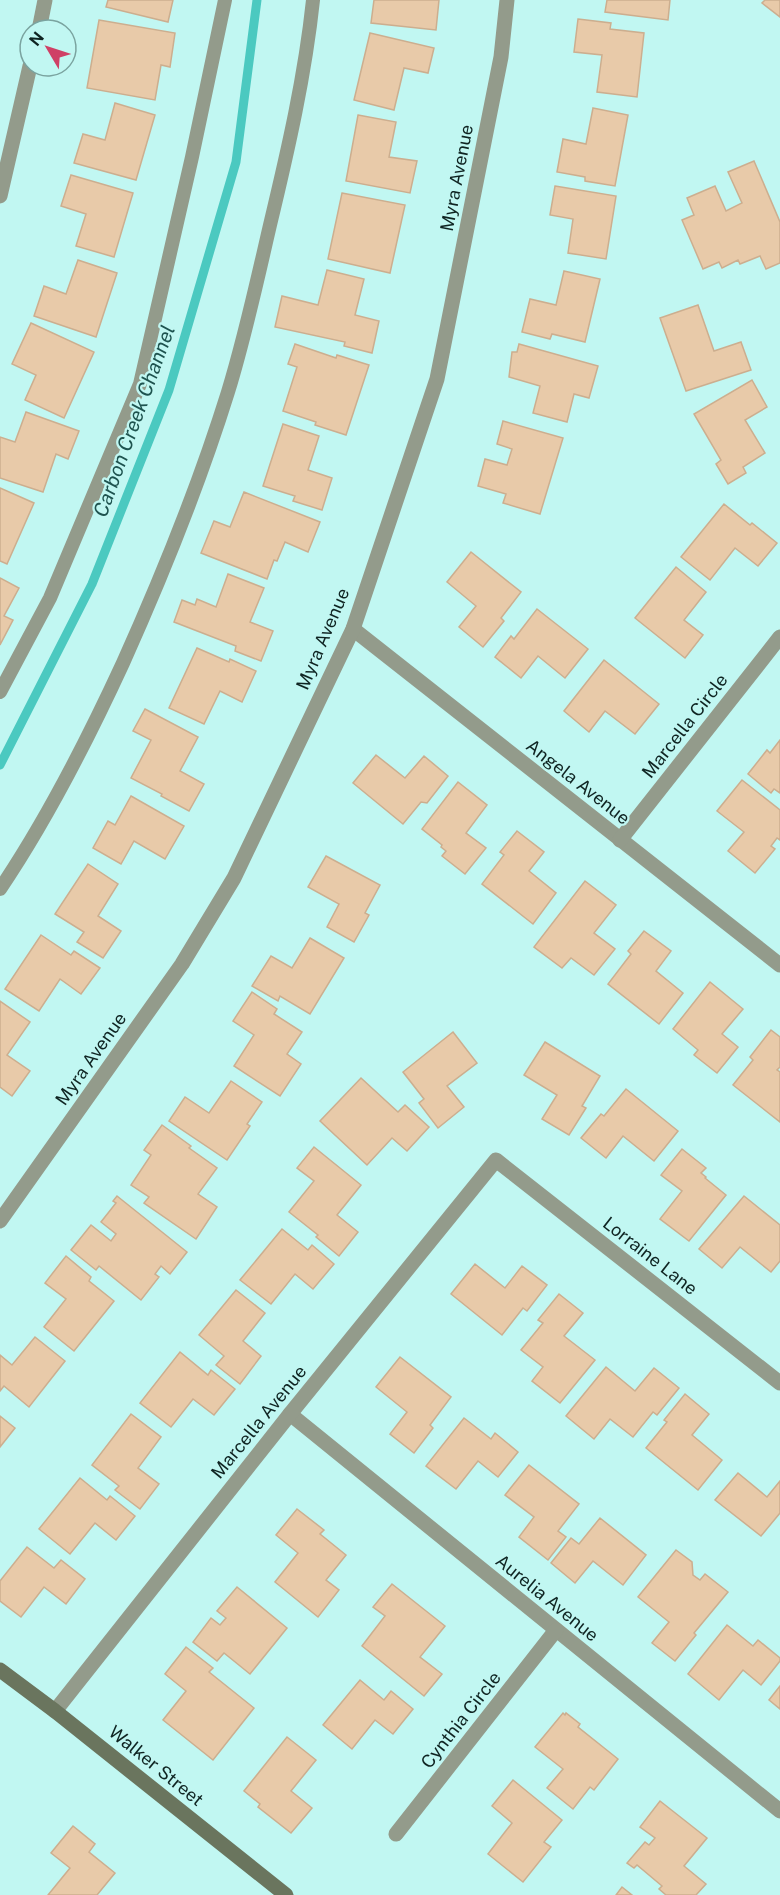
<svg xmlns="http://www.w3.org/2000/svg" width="780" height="1895" viewBox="0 0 780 1895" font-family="'Public Sans',sans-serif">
<rect width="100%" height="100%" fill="#c1f7f2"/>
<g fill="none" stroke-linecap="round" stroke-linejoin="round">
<path stroke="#4bc9c0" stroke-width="9" d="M0 765 92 584 169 390 236 162 257 0"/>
</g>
<g fill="#e8caa9" stroke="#ccae8f" stroke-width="1.5">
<path d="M108 0H173L168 22 106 7Z"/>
<path d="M374 0H439L436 30 371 23Z"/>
<path d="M607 0H670L668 20 605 12Z"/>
<path d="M765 0H780V17L762 3Z"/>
<path d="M578 19 611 23 610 29 644 33 637 97 597 92 602 55 574 52Z"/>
<path d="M99 20 175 33 170 67 161 65 155 100 87 88Z"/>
<path d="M370 33 434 48 428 73 404 68 394 110 354 100Z"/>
<path d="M115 103 155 115 136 180 74 163 83 134 105 140Z"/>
<path d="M593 108 628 115 615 186 585 181V177L557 172 563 139 586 144Z"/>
<path d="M358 115 396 122 389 157 417 161 410 193 346 181Z"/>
<path d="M754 161 780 222V263L766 269 760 256 740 264 738 260 722 268 719 262 703 269 682 220 694 215 687 198 715 186 726 211 742 203 728 172Z"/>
<path d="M71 175 133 193 114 257 76 246 86 214 61 206Z"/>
<path d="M555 186 616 196 606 259 568 253 573 219 550 215Z"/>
<path d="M342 193 405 205 390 273 328 259Z"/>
<path d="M78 260 117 273 96 337 34 316 44 286 66 294Z"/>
<path d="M327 270 364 279 355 315 379 321 372 353 344 346 345 342 275 327 282 296 318 305Z"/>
<path d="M564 271 600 279 585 342 552 334 550 339 522 332 530 299 556 305Z"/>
<path d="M698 305 714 351 741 342 751 370 686 391 660 318Z"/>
<path d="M31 323 94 352 64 418 25 400 36 375 12 364Z"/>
<path d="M295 344 336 358 337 355 369 365 346 435 315 425 316 422 283 411 297 367 288 364Z"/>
<path d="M519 344 598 366 589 398 574 394 567 422 533 413 540 386 509 377 512 352H517Z"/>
<path d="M752 380 767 407 745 420 765 453 743 467 746 473 728 484 716 464 721 460 694 414Z"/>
<path d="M26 412 79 431 68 459 56 454 43 492 0 478V437L15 442Z"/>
<path d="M503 421 563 438 540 514 503 503 506 494 478 486 485 459 507 465 512 449 497 444Z"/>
<path d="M283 424 319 436 308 470 332 478 322 510 293 501 295 496 263 486Z"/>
<path d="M0 488 34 503 7 564 0 561Z"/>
<path d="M244 492 320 522 308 552 285 542 277 561 274 560 267 579 201 553 214 521 230 527Z"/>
<path d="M724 504 750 525 752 523 777 543 758 566 735 548 710 580 681 557Z"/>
<path d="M471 552 521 592 501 618 504 621 483 647 459 627 476 606 447 582Z"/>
<path d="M676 567 706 592 684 620 703 635 685 658 635 618Z"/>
<path d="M228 574 264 588 250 622 273 631 261 661 235 651 236 646 174 622 182 600 195 605 197 599 216 607Z"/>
<path d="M0 578 19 588 4 616 13 620 0 645Z"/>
<path d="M537 609 588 649 565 678 538 656 521 678 495 657 511 636 514 639Z"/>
<path d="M197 648 229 662 230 659 256 671 242 702 220 691 204 724 169 708Z"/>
<path d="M604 660 659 704 635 734 605 711 589 732 564 711Z"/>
<path d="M145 709 198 737 180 771 204 784 189 811 161 796 162 794 131 778 151 740 133 731Z"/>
<path d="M780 740V793L774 789 771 793 748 774 767 750 770 753Z"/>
<path d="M376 755 405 778 424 756 448 776 427 803 421 802 403 824 353 783Z"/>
<path d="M742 780 780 810V840L777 838 771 846 775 849 755 873 728 851 744 832 717 811Z"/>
<path d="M458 782 487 805 466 833 486 848 465 874 442 856 446 851 441 847 442 845 422 829Z"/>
<path d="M131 796 184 826 165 859 134 841 121 864 93 848 108 821 115 825Z"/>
<path d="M517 831 544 852 529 871 556 893 533 924 482 884 504 855 500 852Z"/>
<path d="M326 856 380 885 365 913 369 915 354 942 327 927 339 904 308 887Z"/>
<path d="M88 864 118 884 98 916 121 931 103 958 77 942 84 932 55 914Z"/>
<path d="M585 881 616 905 594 933 615 949 594 975 571 958 562 968 534 947Z"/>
<path d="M644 931 671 951 656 971 683 993 659 1024 608 984 631 954 628 951Z"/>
<path d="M41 935 71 955 74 951 100 968 81 994 60 979 39 1011 5 989Z"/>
<path d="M310 938 344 958 310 1014 280 996 278 1001 252 986 271 956 292 968Z"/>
<path d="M710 982 743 1009 722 1034 738 1047 717 1073 694 1055 698 1050 673 1029Z"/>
<path d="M252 992 277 1009 274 1014 302 1032 287 1054 301 1064 280 1096 234 1066 254 1035 233 1021Z"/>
<path d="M0 1001 30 1022 7 1055 30 1071 12 1096 0 1087Z"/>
<path d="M771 1030 780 1037V1067L777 1070 780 1072V1122L733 1085 753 1060 750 1057Z"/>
<path d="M453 1032 477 1063 447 1086 464 1107 438 1128 419 1103 424 1099 403 1072Z"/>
<path d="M545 1042 600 1076 582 1106 586 1108 569 1135 542 1119 557 1095 524 1075Z"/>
<path d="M361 1078 398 1112 405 1105 429 1127 407 1151 392 1138 367 1165 320 1121Z"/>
<path d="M231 1081 262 1102 247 1124 250 1126 227 1160 169 1121 185 1097 209 1113Z"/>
<path d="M626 1089 678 1131 654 1161 623 1136 606 1158 581 1138 601 1114 604 1116Z"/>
<path d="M162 1125 191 1146 189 1148 217 1168 198 1194 217 1207 196 1239 144 1203 149 1197 131 1185 151 1155 144 1150Z"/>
<path d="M314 1147 361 1185 337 1215 358 1232 339 1256 316 1237 318 1235 289 1212 314 1181 297 1168Z"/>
<path d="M682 1149 706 1168 701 1173 706 1177 705 1178 726 1195 689 1241 660 1219 682 1191 661 1175Z"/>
<path d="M117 1196 187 1252 170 1274 161 1266 155 1274 159 1277 141 1300 99 1266 96 1270 71 1250 91 1225 111 1241 116 1234 101 1222 116 1203 113 1201Z"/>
<path d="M744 1196 780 1225V1261L771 1272 740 1247 722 1268 699 1249Z"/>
<path d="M282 1229 308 1250 312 1245 334 1264 313 1289 295 1274 271 1304 240 1280Z"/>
<path d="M66 1256 91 1277 89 1281 114 1301 74 1351 44 1327 66 1299 45 1283Z"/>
<path d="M475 1264 505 1288 522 1266 547 1285 527 1311 523 1308 502 1335 451 1294Z"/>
<path d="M236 1290 265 1313 243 1341 261 1356 240 1384 216 1365 224 1356 199 1335Z"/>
<path d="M559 1294 583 1313 564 1336 595 1360 560 1403 532 1381 543 1367 521 1350 543 1323 538 1320Z"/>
<path d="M35 1337 65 1361 29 1407 4 1386 0 1391V1355L12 1365Z"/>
<path d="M180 1352 208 1375 211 1370 235 1389 214 1415 193 1399 171 1427 140 1403Z"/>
<path d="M400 1357 451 1397 430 1425 433 1428 414 1453 390 1434 407 1412 376 1387Z"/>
<path d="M606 1367 635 1391 654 1368 679 1388 657 1415 653 1412 633 1437 610 1419 594 1439 566 1416Z"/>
<path d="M685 1394 709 1414 692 1435 722 1460 698 1490 646 1448 667 1422 664 1420Z"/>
<path d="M131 1414 161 1437 138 1468 159 1484 140 1509 115 1490 119 1486 92 1465Z"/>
<path d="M0 1416 15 1428 0 1447Z"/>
<path d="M464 1418 491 1439 495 1433 518 1452 498 1477 478 1461 456 1489 426 1466Z"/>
<path d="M529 1465 579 1504 558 1531 566 1537 548 1560 519 1537 534 1517 505 1495Z"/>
<path d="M738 1473 767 1497 780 1481V1513L761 1536 715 1500Z"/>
<path d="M80 1478 107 1500 110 1496 135 1516 116 1540 95 1523 70 1554 39 1529Z"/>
<path d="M297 1509 324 1530 320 1534 346 1555 326 1580 339 1590 318 1617 275 1582 298 1553 276 1535Z"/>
<path d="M600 1518 646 1555 623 1585 593 1561 575 1583 551 1563 571 1538 579 1544Z"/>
<path d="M27 1547 54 1568 61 1560 85 1579 66 1604 44 1587 21 1617 0 1601V1581Z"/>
<path d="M676 1550 692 1562 693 1575 700 1580 705 1574 728 1592 694 1633 696 1635 675 1661 652 1643 669 1622 638 1597Z"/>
<path d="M392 1584 445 1626 420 1657 442 1674 424 1696 362 1646 385 1616 373 1607Z"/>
<path d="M237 1587 287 1628 250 1674 224 1653 217 1661 193 1642 211 1618 220 1625 226 1618 217 1611Z"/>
<path d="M727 1625 753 1646 758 1640 780 1658V1661L761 1685 743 1670 719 1700 688 1674Z"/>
<path d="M186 1647 213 1668 209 1672 254 1708 213 1760 163 1720 186 1691 165 1674Z"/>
<path d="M360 1680 384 1700 391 1691 413 1709 393 1734 375 1720 352 1749 323 1725Z"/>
<path d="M780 1686V1709L769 1700Z"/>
<path d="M563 1713 565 1715 566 1713 580 1724 578 1727 618 1759 594 1790 590 1787 573 1809 547 1788 563 1769 535 1747Z"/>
<path d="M287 1737 316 1760 291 1791 312 1808 291 1833 258 1807 260 1804 244 1791Z"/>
<path d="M513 1780 562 1820 544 1842 551 1847 523 1882 488 1854 512 1823 492 1806Z"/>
<path d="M660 1801 707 1838 684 1866 706 1884 696 1895H666L659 1889 662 1886 637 1865 634 1868 627 1863 645 1842 649 1845 655 1838 640 1827Z"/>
<path d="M73 1826 95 1844 89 1852 115 1873 97 1895H48L70 1868 51 1853Z"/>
<path d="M622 1887 632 1895H616Z"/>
</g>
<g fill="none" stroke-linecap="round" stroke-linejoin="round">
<g stroke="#939b8b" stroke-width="14">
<path d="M0 692 50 598 140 384 192 157 225 0"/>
<path d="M0 889C48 818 87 741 123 663 163 574 199 485 228 392 245 337 257 281 270 225 288 150 305 76 313 0"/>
</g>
<g stroke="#939b8b" stroke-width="15">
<path d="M39 30 45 0"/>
<path d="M0 196 30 66"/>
<path d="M353 629 780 965"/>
<path d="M620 840 780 637"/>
<path d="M0 1221 182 964 234 878 353 629 437 379 501 57 507 0"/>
<path d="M290 1414 780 1811"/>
<path d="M55 1711 290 1414 496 1160 780 1383"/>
<path d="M396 1834 556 1630"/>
</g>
<path stroke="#6a755e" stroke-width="15" d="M0 1670 55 1711 286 1895"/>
</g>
<g text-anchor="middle" stroke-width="4.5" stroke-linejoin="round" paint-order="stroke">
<g font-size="18" fill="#0f2422" stroke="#c1f7f2">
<text transform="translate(457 178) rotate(-79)" y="6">Myra Avenue</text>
<text transform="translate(323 639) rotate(-67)" y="6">Myra Avenue</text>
<text transform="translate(685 726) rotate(-52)" y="6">Marcella Circle</text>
<text transform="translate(578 782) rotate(38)" y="6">Angela Avenue</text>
<text transform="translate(91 1059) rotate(-55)" y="6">Myra Avenue</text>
<text transform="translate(650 1256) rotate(38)" y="6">Lorraine Lane</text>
<text transform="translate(259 1422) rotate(-51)" y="6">Marcella Avenue</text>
<text transform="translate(547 1598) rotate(39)" y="6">Aurelia Avenue</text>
<text transform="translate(461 1720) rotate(-52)" y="6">Cynthia Circle</text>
<text transform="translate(156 1766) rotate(39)" y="6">Walker Street</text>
</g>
<g font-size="20" font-style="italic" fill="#1e534f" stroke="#c1f7f2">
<text transform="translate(134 421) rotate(-70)" y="7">Carbon Creek Channel</text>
</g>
</g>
<g transform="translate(48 48) rotate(309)"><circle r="28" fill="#c1f7f2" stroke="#7aa39f" stroke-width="1.5"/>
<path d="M0-4.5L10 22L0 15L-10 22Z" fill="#cf4066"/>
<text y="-9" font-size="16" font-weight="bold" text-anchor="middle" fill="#0f2422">N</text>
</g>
</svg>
